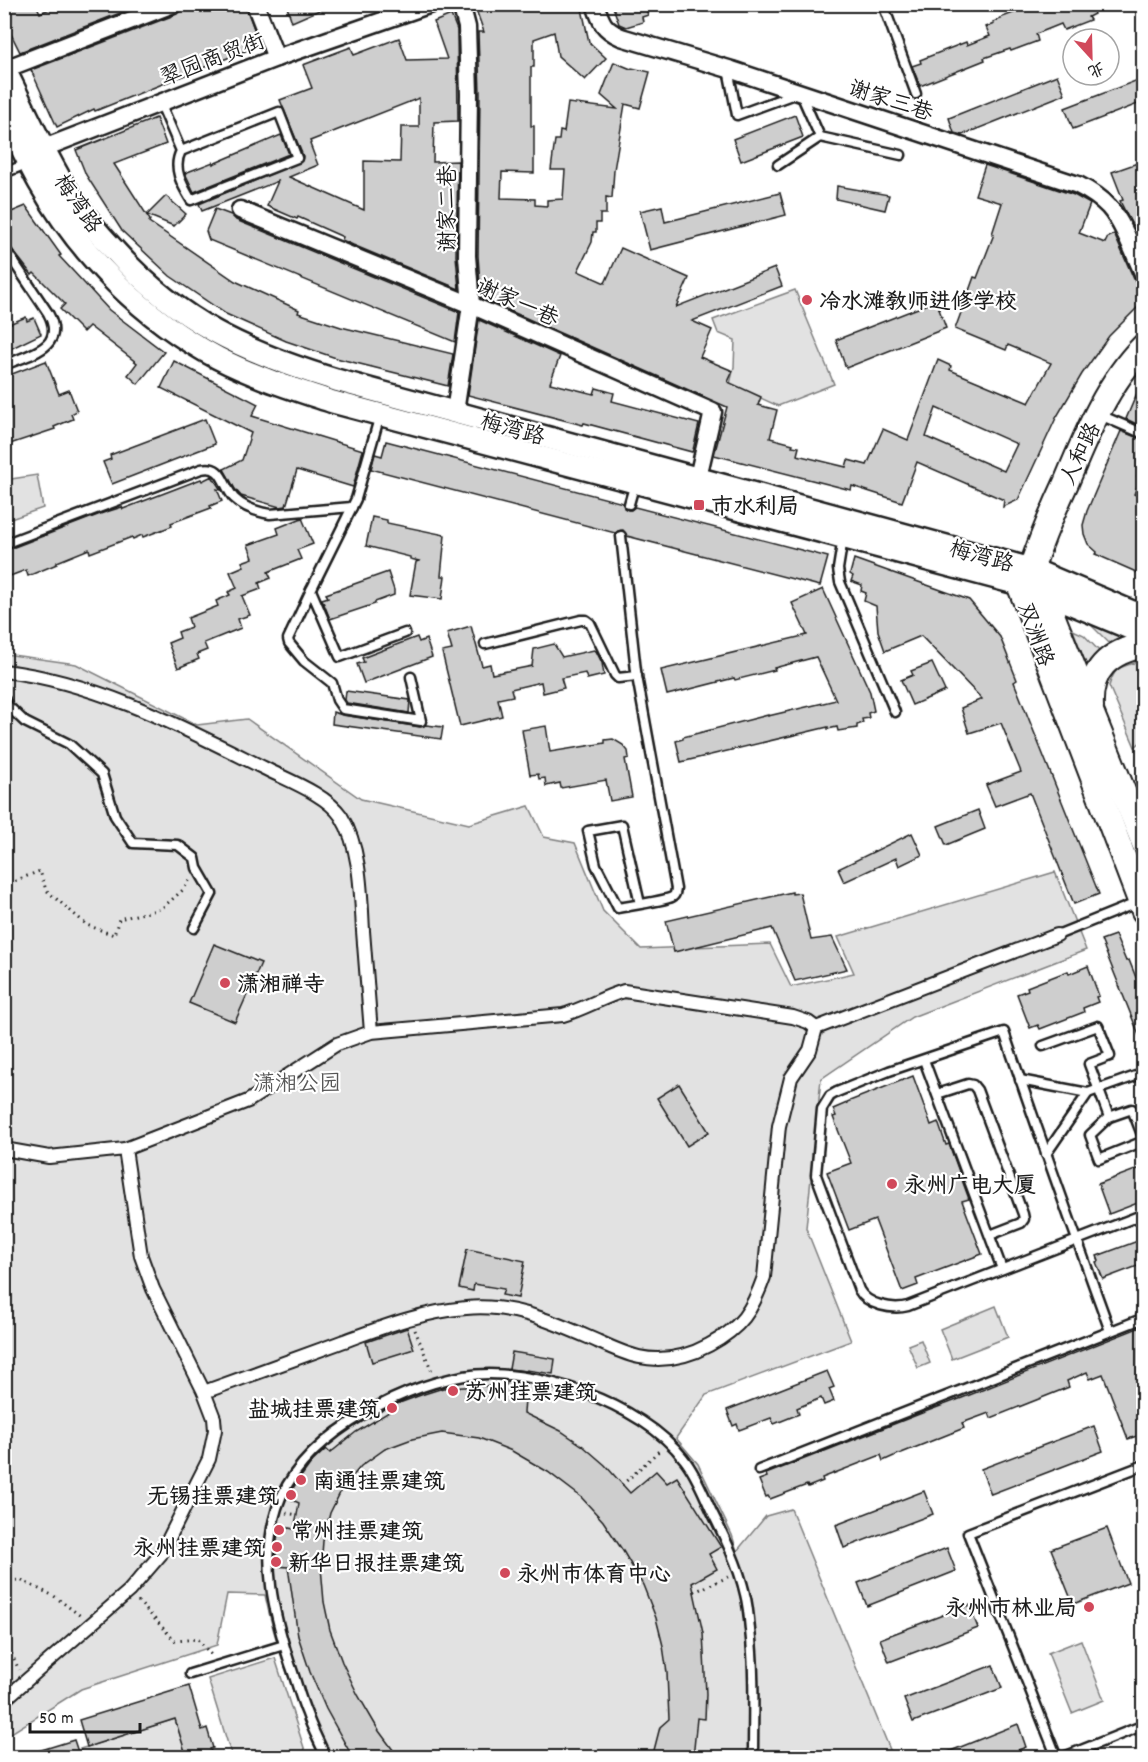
<svg xmlns="http://www.w3.org/2000/svg" width="1148" height="1762" viewBox="0 0 1148 1762" font-family="Dekko,'LXGW WenKai TC',sans-serif">
<rect width="100%" height="100%" fill="#fff"/>
<filter id="ink" filterUnits="userSpaceOnUse"><feTurbulence type="fractalNoise" baseFrequency=".0167" numOctaves="2"/><feDisplacementMap in="SourceGraphic" scale="12" xChannelSelector="R" yChannelSelector="G"/><feConvolveMatrix kernelMatrix="1 2 1 2 8 2 1 2 1" color-interpolation-filters="sRGB"/></filter>
<g filter="url(#ink)">
<g fill="#e2e2e2" stroke="#7f7f7f" stroke-width="1.5">
<path d="M795 290 834 384 778 406 730 384 734 367 735 340 718 333 713 320Z"/>
<path d="M37 475 43 508 5 521V480Z"/>
<path d="M1085 619 1132 637 1111 645Z"/>
<path d="M1073 630 1084 635 1100 652 1092 660 1087 667Z"/>
<path d="M5 654 76 664 197 725 247 719 361 799 469 824 529 806 544 837 575 843 603 911 641 949 770 944 791 987 854 973 838 937 1055 872 1086 950 912 1017 821 1079 806 1228 851 1341 706 1395 676 1438 698 1464 732 1535 737 1551 766 1516 791 1509 893 1757H320C298 1706 276 1649 265 1595L227 1594 217 1645 81 1689 5 1737Z"/>
<path d="M1135 663 1143 667V740L1135 747 1109 686C1114 669 1118 667 1135 663Z"/>
<path d="M996 1306 1008 1337 952 1359 940 1329Z"/>
<path d="M921 1340 930 1363 918 1368 908 1345Z"/>
<path d="M1081 1640 1104 1700 1072 1713 1048 1653Z"/>
<path d="M275 1658 307 1757H232L208 1679Z"/>
<path d="M175 1719 187 1757H83L80 1749Z"/>
</g>
<g fill="#cecece" stroke="#1c1c1c" stroke-width="1.5" fill-rule="evenodd">
<path d="M4 4H36L40 13 56 6 58 10 72 4H143L20 52 4 20Z"/>
<path d="M183 4H245L260 45 95 111 94 109 57 127 31 70 177 14 181 10Z"/>
<path d="M286 4H331V5L292 22Z"/>
<path d="M482 4H581L589 42 606 58 585 80 558 56 554 32 534 39V67H531V126H534V173L502 172 501 198 535 199V205L547 206V200L563 199 565 170H551L555 140H559L560 131 564 132 568 103 617 109 601 95 614 62 631 69 632 68 650 72 640 108 625 104 614 170 612 198 606 197V214H600V223H596V232H593L592 242 578 271 605 283 621 248 689 278 676 307 775 268 782 286 692 321 712 330 700 357 733 371 728 382 761 397 758 405 777 410 770 438 793 444 792 446 799 447 797 455 846 467 848 460 867 465 883 429 908 440 938 360 951 366 950 370 1029 403 1051 363 1008 345 1006 350 955 329 974 277 977 278 994 234H992L1002 203 975 195 985 165 1074 195 1090 204 1079 233 1105 243 1108 237 1114 234 1134 279 1138 284 1143 285V302L1109 336 1082 374 1056 418 1018 500 1003 507 1004 500 917 462 902 502 852 486 851 490 714 455 727 407 481 298 478 256 480 94 478 32H484L475 7ZM936 408 1017 444 1004 471 926 437Z"/>
<path d="M612 4H644L648 15 642 17 643 22 626 27 619 24Z"/>
<path d="M1045 4H1091L1094 14 1088 17 1090 20 1064 30 1061 24 1036 34 1038 41 1011 51 1010 49 984 58 985 60 920 86 912 66 921 63 920 60 966 42 967 45 990 36 986 27 994 24 993 22 1001 19 1000 18 1024 9 1031 6 1033 10Z"/>
<path d="M451 15 457 30 458 121 434 122 433 162 458 161 456 256 459 289 353 245 342 240 343 237 298 217 297 219 267 206 278 181 202 211 199 204 302 161 303 156 280 100 312 88 303 65 351 47 354 55 399 38 407 60 447 59 434 22ZM419 98V127H401L400 162 364 161V210L289 177 318 165 310 144 311 143 310 141Z"/>
<path d="M1057 75 1065 94 962 135 954 133 949 118Z"/>
<path d="M1143 78V102L1073 129 1065 108Z"/>
<path d="M795 115 803 137 741 161 733 139Z"/>
<path d="M156 118 166 144 114 164 150 220 149 222 235 281 299 310 298 313 341 327 453 354 448 386 336 358 286 341 226 314 170 276 122 231 86 175 76 150Z"/>
<path d="M281 135 289 154 194 192 185 173 213 162V164Z"/>
<path d="M1143 161V185L1137 187 1143 200V248L1120 201 1123 200 1112 172Z"/>
<path d="M837 186 889 195 885 210 836 199Z"/>
<path d="M780 193 786 215 650 250 640 211 662 206 665 222Z"/>
<path d="M166 196 186 214 174 226 147 215Z"/>
<path d="M26 206 61 255 59 256 85 284 109 310 164 352 138 384 128 375 137 363 89 326 83 332 60 309 65 304 34 273 32 275 4 239V215Z"/>
<path d="M215 209 231 215 236 220 459 312 455 342 209 240 206 231Z"/>
<path d="M936 301 946 328 846 368 836 340Z"/>
<path d="M26 317 27 321 34 318 41 334 8 350 4 342V326Z"/>
<path d="M479 320 560 356 550 383 594 394 596 388 614 393 612 401 699 424 693 450 692 452 584 423 583 425 468 395Z"/>
<path d="M46 361 59 394 69 390 77 411 71 414 73 419 54 427 55 429 4 446V377Z"/>
<path d="M174 361 258 404 252 416 363 450 353 487 297 470 286 506 280 507 241 496 235 489 224 469 242 460 251 433 161 388Z"/>
<path d="M1143 379V427L1126 419Z"/>
<path d="M205 419 215 444 112 484 103 462 111 459 110 455Z"/>
<path d="M1121 431 1143 440V462L1137 476 1141 477 1134 494 1143 498V575L1095 554 1097 552 1088 544 1084 534 1083 525 1087 511Z"/>
<path d="M386 441 623 503 624 508 628 510H631L635 507 828 557 820 586 627 536 623 530 618 531 615 533 371 469 375 454 382 456Z"/>
<path d="M212 476 221 490 217 489 222 501 210 506 211 508 171 523 172 526 143 537 142 535 133 539 132 537 90 553 89 549 57 562V564L28 576 26 570 10 576 4 563V551L103 513 122 507 123 509 201 479 202 481Z"/>
<path d="M372 517 387 520V523L445 535 441 576H445L442 599 410 595 416 562 419 561 410 559V557L366 546Z"/>
<path d="M302 518 313 544 297 550 301 559 268 572 271 578 259 583 261 589 242 596 250 615 238 619 241 628 204 643 207 650 197 654 199 659 178 668 168 643 180 638 178 632 191 627 188 618 218 606 216 601 230 595 228 592 237 588 230 572 244 566 242 562 253 558 248 545 279 534 277 528Z"/>
<path d="M854 559 969 600 1000 637 1017 680 1014 682 1099 894 1074 904 1030 793 995 806 986 785 1021 772 1001 723 969 733 961 708 982 699 921 636 885 651 878 631 876 606 864 601 866 593 861 591 862 585 851 581 853 576 850 574Z"/>
<path d="M388 572 394 590V595L375 602V604L330 619 322 599 328 597 326 594Z"/>
<path d="M823 589 870 692 874 711 868 713 869 718 862 719 863 723 857 725V728L838 731 837 727 828 729V727L681 762 676 741 683 739V737L768 715V716L836 700 816 657 774 668 775 670 735 680 734 678 667 695 661 670 807 635 792 603Z"/>
<path d="M471 626 482 666 490 664 492 674 532 666 534 649 554 644 562 657 594 650 596 651 602 663 604 675 587 679 585 673 561 678 564 688 543 693 541 682 511 689 513 696 498 699 502 716 460 726 442 652 452 650 447 633Z"/>
<path d="M417 637 419 642 426 639 432 657 364 683 357 664 364 662 362 658Z"/>
<path d="M932 663 945 691 912 705 901 680 913 675 911 671Z"/>
<path d="M346 691 410 700 409 713 347 703 345 700Z"/>
<path d="M333 712 342 715 420 727 426 725 443 727 441 739 332 724Z"/>
<path d="M546 726 550 752 605 743V740L613 739 623 745 628 751 629 758 625 759 632 797 610 801 606 780 561 788 560 783 546 786 545 778 539 779 538 774 530 775 522 730Z"/>
<path d="M978 810 985 829 946 845 938 826Z"/>
<path d="M912 833 922 855 899 866 896 858 844 882 838 869Z"/>
<path d="M792 892V894L800 893 811 940 832 937 847 969 795 981 772 928 674 952 666 921Z"/>
<path d="M1115 935 1126 961 1129 960 1143 995V1045L1101 940Z"/>
<path d="M214 944 261 963 235 1022 189 1003Z"/>
<path d="M1088 966 1099 996 1096 997 1098 1002 1083 1008 1084 1012 1040 1029 1038 1025 1030 1028 1017 994 1028 990 1027 987 1068 971 1069 974Z"/>
<path d="M913 1076 931 1125 938 1122 946 1145 949 1144 969 1199 962 1201 982 1254 916 1279 918 1285 902 1291 875 1220 849 1230 827 1172 851 1163 833 1117 836 1116 833 1109 847 1103V1102Z"/>
<path d="M679 1084 709 1132 687 1146 657 1098Z"/>
<path d="M1143 1167V1201L1109 1214 1098 1184Z"/>
<path d="M1143 1239V1264L1103 1279 1096 1262 1099 1261 1097 1256Z"/>
<path d="M467 1249 525 1261 518 1298 502 1295 504 1289 474 1284 473 1291 459 1288Z"/>
<path d="M1143 1326V1403L1138 1405 1143 1420V1434L1128 1439 1103 1374 1090 1379 1087 1372 1067 1381 1069 1387 991 1418 989 1413 962 1423 964 1428 894 1456 883 1461 881 1455 822 1478 823 1481 808 1487 807 1485 770 1499 768 1496 766 1497 759 1480 767 1477 766 1474 922 1413 962 1398Z"/>
<path d="M407 1328 414 1349 372 1362 366 1342Z"/>
<path d="M512 1352 555 1359 553 1374 527 1370V1371L509 1369Z"/>
<path d="M827 1371 834 1387 829 1389 834 1401 824 1405 821 1398 797 1408 799 1414 774 1424 771 1418 739 1430 737 1424 733 1426 727 1410Z"/>
<path d="M507 1382 526 1384 524 1413 561 1431 583 1446 605 1465 630 1493 656 1471 667 1483 677 1477 721 1547 709 1554 717 1569 692 1583 703 1633 706 1694 705 1719 697 1718 693 1758H652L660 1727 669 1719 667 1673 663 1646 656 1618 643 1585 623 1551 603 1521 581 1497 548 1472 512 1451 479 1438 442 1433 412 1439 385 1449 361 1466 342 1489 330 1513 323 1541 321 1567 324 1602 330 1630 342 1662 358 1695 379 1731 399 1758H353L326 1709 310 1672 298 1636 288 1567 276 1566V1548L279 1526 294 1529 297 1515 299 1503 288 1498 295 1485 311 1463 326 1449 330 1453 356 1432 389 1412 388 1408 394 1405 421 1395 443 1388 506 1385Z"/>
<path d="M1094 1426 1103 1451 991 1494 981 1469Z"/>
<path d="M924 1491 933 1514 844 1548 836 1525Z"/>
<path d="M1107 1528 1128 1583 1073 1604 1051 1549Z"/>
<path d="M947 1548 956 1571 867 1606 858 1583Z"/>
<path d="M969 1605 978 1628 889 1662 880 1639Z"/>
<path d="M993 1665 1002 1688 913 1722 904 1699Z"/>
<path d="M189 1686 202 1730 207 1728 213 1748 210 1749 213 1758H187L175 1719 87 1747 79 1720Z"/>
<path d="M1018 1724 1026 1747 999 1758H933Z"/>
<path d="M74 1740 80 1758H26L25 1755Z"/>
</g>
<g fill="none" stroke-linecap="round" stroke-linejoin="round">
<defs>
<g id="service">
<path d="M883 4 916 94"/>
<path d="M728 69 737 115 800 92 820 137 901 155"/>
<path d="M160 102 181 151C172 168 182 185 191 200L297 158 279 112 181 151"/>
<path d="M778 165 820 137"/>
<path d="M4 173 29 163"/>
<path d="M4 253 7 252 48 313C67 348 30 354 4 365"/>
<path d="M380 415 356 499 311 590 340 657 405 633"/>
<path d="M1100 415 1144 434"/>
<path d="M629 504 635 483"/>
<path d="M621 536 636 671 676 889C675 893 676 895 672 897 664 901 628 906 618 908L596 865 588 831 622 825 640 904"/>
<path d="M843 538 838 569 840 582 895 712"/>
<path d="M4 544 201 469C224 464 222 485 234 498 243 507 258 512 270 514L352 507"/>
<path d="M311 590 288 639 289 643 304 661 332 683 337 700 343 709 421 721 411 677"/>
<path d="M485 644 581 620H586L590 623 615 675 618 678 637 676"/>
<path d="M4 698 7 705 25 722 69 744 102 774 115 816 133 843 178 845 195 858 197 868 212 894 194 928"/>
<path d="M1057 935 1139 902"/>
<path d="M1043 1046 1098 1026 1110 1056 1089 1064 1109 1117"/>
<path d="M924 1060 1002 1269"/>
<path d="M1020 1080 1088 1093"/>
<path d="M937 1094 968 1084 973 1085 977 1090 1023 1214 1024 1219 1021 1223 990 1235"/>
<path d="M1144 1140 1132 1109 1109 1117 1090 1135 1099 1159 1144 1141"/>
<path d="M1046 1154 1088 1093 1144 1073"/>
<path d="M1110 1331C1074 1232 1038 1132 1004 1032L889 1071 837 1092 830 1096 822 1109 816 1175 859 1290C867 1305 892 1310 908 1306L1144 1214"/>
<path d="M759 1470 1144 1318"/>
<path d="M190 1674 284 1645"/>
<path d="M326 1758C320 1743 312 1729 307 1714 300 1698 296 1680 290 1664 274 1614 260 1560 277 1508 289 1470 319 1443 351 1422 385 1400 424 1383 464 1376 532 1365 642 1403 684 1459 696 1474 703 1493 711 1510 725 1538 738 1564 745 1594 748 1605 749 1618 750 1630 755 1673 753 1715 753 1758"/>
<path d="M1057 1758 968 1533 1144 1465"/>
<path d="M1061 1758 1144 1725"/>
</g>
<g id="pedestrian">
<path d="M4 671C97 682 182 727 264 768 287 780 326 794 341 816 361 848 361 895 363 931 366 965 368 998 371 1032L337 1044 248 1101 125 1149 49 1157 4 1149"/>
<path d="M371 1032 563 1015C584 1009 603 997 624 991L793 1017 808 1022 816 1028"/>
<path d="M204 1392C248 1376 292 1360 336 1344 380 1328 419 1312 466 1308 513 1303 555 1323 597 1341 610 1347 625 1354 639 1357 663 1362 687 1357 709 1345 741 1328 752 1311 764 1277L779 1126 791 1078 810 1050 816 1028 1057 935"/>
<path d="M4 1700 129 1591 161 1554 209 1459 215 1430 214 1418 204 1392 153 1289 141 1256 125 1149"/>
</g>
<g id="minor">
<path d="M255 4 276 58"/>
<path d="M595 4C601 22 603 29 621 37L732 70 1078 185C1090 191 1100 197 1109 207 1124 224 1134 254 1144 275"/>
<path d="M5 69 173 4"/>
<path d="M44 148 276 58 431 4"/>
<path d="M240 210 471 305 713 412 698 477"/>
<path d="M455 412 471 305 467 256 469 94 467 27 461 4"/>
</g>
<g id="tertiary">
<path d="M4 68C25 110 44 154 69 194 82 214 98 233 115 251 180 323 245 352 336 380L1031 569 1144 617"/>
<path d="M4 112C16 135 26 159 39 182 80 255 144 319 218 358 255 377 294 389 333 402L1019 584 1043 592 1144 634"/>
</g>
<g id="secondary">
<path d="M1144 346C1107 383 1086 435 1066 483 1053 511 1041 540 1031 569L1019 584 1144 911"/>
<path d="M1031 569 1043 592 1056 625 1144 843"/>
<path d="M1091 707C1089 669 1109 652 1144 645"/>
</g>
</defs>
<use href="#service" stroke="#1c1c1c" stroke-width="13"/>
<use href="#pedestrian" stroke="#1c1c1c" stroke-width="16"/>
<use href="#minor" stroke="#1c1c1c" stroke-width="21"/>
<use href="#tertiary" stroke="#1c1c1c" stroke-width="26"/>
<use href="#secondary" stroke="#1c1c1c" stroke-width="28"/>
<g stroke="#1c1c1c" stroke-width="3" stroke-dasharray="1.5 4.5" stroke-linecap="butt">
<path d="M4 885 40 871 46 890 87 925 114 935 119 919 161 909 184 889 191 878"/>
<path d="M415 1330 433 1374"/>
<path d="M622 1485 661 1449"/>
<path d="M286 1513 297 1515"/>
<path d="M4 1581 20 1580 54 1596 82 1617"/>
<path d="M694 1592 728 1577"/>
<path d="M138 1601 175 1641 198 1639 211 1655"/>
<path d="M4 1637 19 1670"/>
</g>
<use href="#service" stroke="#fff" stroke-width="8"/>
<use href="#pedestrian" stroke="#fff" stroke-width="12"/>
<use href="#minor" stroke="#fff" stroke-width="16"/>
<use href="#tertiary" stroke="#fff" stroke-width="21"/>
<use href="#secondary" stroke="#fff" stroke-width="24"/>
</g>
</g>
<g fill="#d1495b" stroke="#fff" stroke-width="2">
<circle cx="807" cy="300" r="6"/>
<rect x="693" y="499" width="12" height="12" rx="3"/>
<circle cx="225" cy="983" r="6"/>
<circle cx="892" cy="1184" r="6"/>
<circle cx="453" cy="1391" r="6"/>
<circle cx="392" cy="1408" r="6"/>
<circle cx="301" cy="1480" r="6"/>
<circle cx="291" cy="1495" r="6"/>
<circle cx="279" cy="1530" r="6"/>
<circle cx="277" cy="1547" r="6"/>
<circle cx="276" cy="1562" r="6"/>
<circle cx="505" cy="1573" r="6"/>
<circle cx="1089" cy="1607" r="6"/>
</g>
<g text-anchor="middle" stroke-width="4.5" stroke-linejoin="round" paint-order="stroke">
<g font-size="22" fill="#1c1c1c" stroke="#fff">
<text transform="translate(212 58) rotate(-21)" y="8">翠园商贸街</text>
<text transform="translate(891 99) rotate(18)" y="8">谢家三巷</text>
<text transform="translate(79 203) rotate(55)" y="8">梅湾路</text>
<text transform="translate(446 209) rotate(-90)" y="8">谢家二巷</text>
<text transform="translate(518 301) rotate(24)" y="8">谢家一巷</text>
<text transform="translate(513 428) rotate(15)" y="8">梅湾路</text>
<text transform="translate(1079 453) rotate(-65)" y="8">人和路</text>
<text transform="translate(982 555) rotate(15)" y="8">梅湾路</text>
<text transform="translate(1037 634) rotate(70)" y="8">双洲路</text>
</g>
<g font-size="22" font-weight="bold" fill="#1c1c1c" stroke="#fff" text-anchor="start">
<text x="819" y="308">冷水滩教师进修学校</text>
<text x="711" y="513">市水利局</text>
<text x="237" y="991">潇湘禅寺</text>
<text x="904" y="1192">永州广电大厦</text>
<text x="465" y="1399">苏州挂票建筑</text>
<text x="380" y="1416" text-anchor="end">盐城挂票建筑</text>
<text x="313" y="1488">南通挂票建筑</text>
<text x="279" y="1503" text-anchor="end">无锡挂票建筑</text>
<text x="291" y="1538">常州挂票建筑</text>
<text x="265" y="1555" text-anchor="end">永州挂票建筑</text>
<text x="288" y="1570">新华日报挂票建筑</text>
<text x="517" y="1581">永州市体育中心</text>
<text x="1077" y="1615" text-anchor="end">永州市林业局</text>
</g>
<g font-size="22" fill="#575757" stroke="#fff">
<text x="297" y="1090">潇湘公园</text>
</g>
</g>
<rect width="1148" height="1762" fill="none" stroke="#fff" stroke-width="24"/>
<rect x="12" y="12" width="1124" height="1738" fill="none" stroke="#1c1c1c" stroke-width="2" filter="url(#ink)"/>
<g transform="translate(1091 57) rotate(158)"><circle r="28" fill="#ffffff" stroke="#a4a4a4" stroke-width="1.5"/>
<path d="M0-4.5L10 22L0 15L-10 22Z" fill="#d1495b"/>
<text y="-9" font-size="16" font-weight="bold" text-anchor="middle" fill="#1c1c1c">北</text>
</g>
<path d="M30 1723v9h110v-9" fill="none" stroke="#1c1c1c" stroke-width="3"/>
<text x="39" y="1723" font-size="18" fill="#1c1c1c" stroke="#ffffff" stroke-width="4.5" paint-order="stroke">50 m</text>
</svg>
